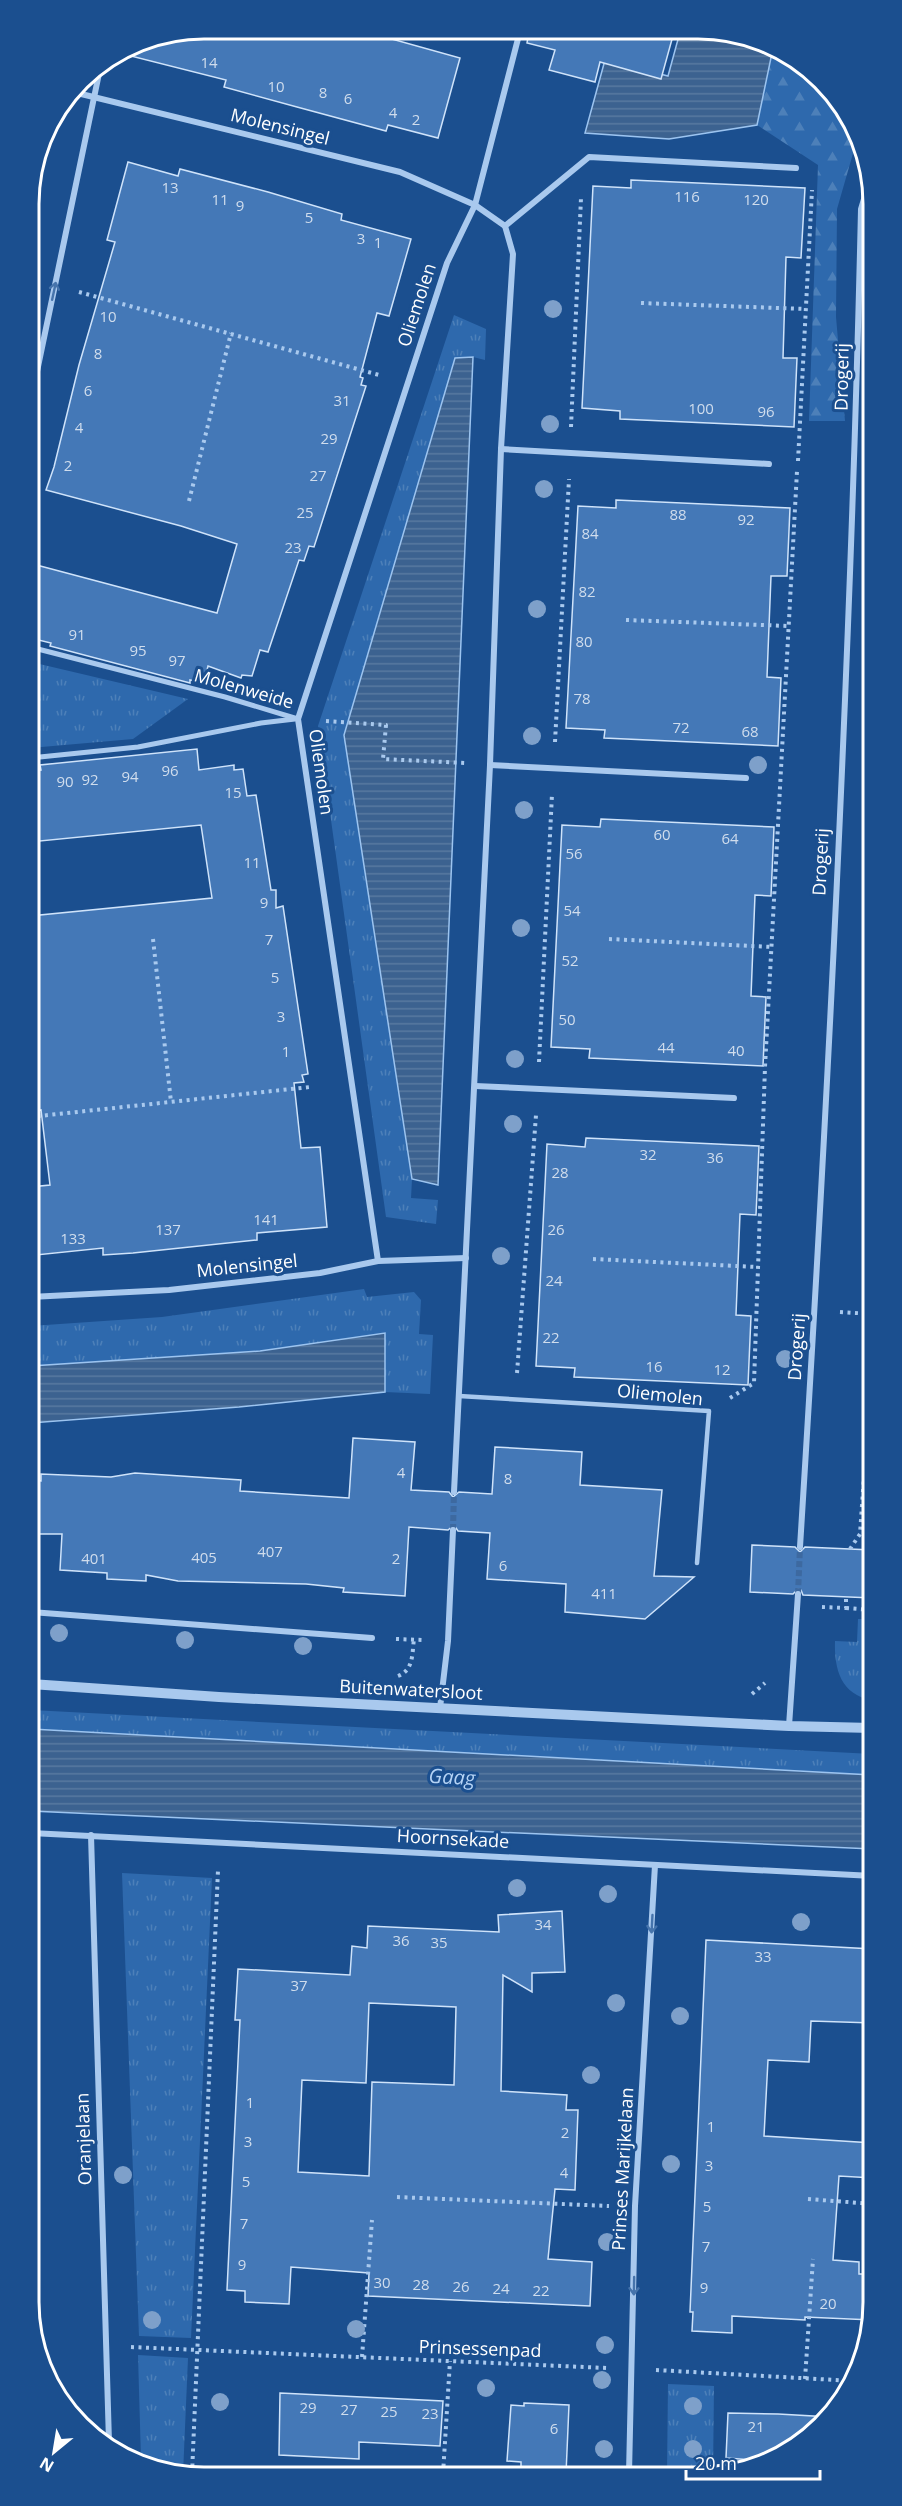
<svg xmlns="http://www.w3.org/2000/svg" width="902" height="2506" viewBox="0 0 902 2506" font-family="'Open Sans',sans-serif">
<defs>
<pattern id="grass-tufts" width="24" height="20" patternUnits="userSpaceOnUse" patternTransform="scale(1.5)"><rect width="24" height="20" fill="#2e69ad"/><path d="M3 7l-1-3M5 7V3M7 7l1-3M15 17l-1-3M17 17v-4M19 17l1-3" fill="none" stroke="#4d80b9"/></pattern>
<pattern id="forest-firs" width="22" height="20" patternUnits="userSpaceOnUse" patternTransform="scale(1.5)"><rect width="22" height="20" fill="#2e69ad"/><path d="M5 1l3.5 6h-7zM16 11l3.5 6h-7z" fill="#4d80b9"/></pattern>
<pattern id="water-rules" width="6" height="5" patternUnits="userSpaceOnUse" patternTransform="scale(1.5)"><rect width="6" height="5" fill="#3c6290"/><path d="M0 2.5h6" fill="none" stroke="#597aa1"/></pattern>
</defs>
<rect width="100%" height="100%" fill="#1b4f8f"/>
<g fill="url(#grass-tufts)">
<path d="M454 315 486 329 485 360 473 357 455 359 344 735 412 1179 411 1198 438 1200 436 1224 386 1217 318 726Z"/>
<path d="M31 662 188 699 133 739 30 748Z"/>
<path d="M364 1289 367 1297 414 1292 421 1300 419 1334 433 1335 430 1394 385 1392V1334L260 1351 31 1366V1326L162 1317Z"/>
<path d="M858 1619H872V1700C841 1695 834 1669 835 1641L857 1642Z"/>
<path d="M31 1710 872 1754V1775L31 1729Z"/>
<path d="M122 1873 212 1878 191 2338 139 2336Z"/>
<path d="M138 2355 188 2358 183 2474H170L141 2459Z"/>
<path d="M668 2384 714 2386 713 2474H667Z"/>
</g>
<path fill="url(#forest-firs)" d="M772 53 822 80 856 143 837 209 836 317 845 421H809L818 165 757 125Z"/>
<g fill="url(#water-rules)" stroke="#9cc4f0" stroke-width="1.5">
<path d="M680 32H733L772 53 757 125 669 139 585 133 605 60 668 76Z"/>
<path d="M473 357 438 1185 412 1179 344 735 455 358Z"/>
<path d="M385 1333V1392L239 1407 31 1423V1366L260 1351Z"/>
<path d="M31 1729 872 1775V1849L31 1811Z"/>
</g>
<g fill="#4478b7" stroke="#cfe3fa" stroke-width="1.5" fill-rule="evenodd">
<path d="M204 28 356 29 460 58 438 138 388 125 386 131 297 107 224 87 226 80 119 53 137 42Z"/>
<path d="M529 31H579L674 32 661 79 600 62 595 82 549 70 555 50 527 43Z"/>
<path d="M128 162 178 176 180 169 268 192 342 214 341 220 411 239 389 316 377 313 360 377 363 378 361 385 366 386 314 547 309 546 304 561 299 560 268 652 260 650 252 676 242 675 241 678 208 666 204 683 190 680V683L50 646 51 643 30 638 29 563 217 613 237 544 181 526 46 490 54 467 79 365 115 242 107 240Z"/>
<path d="M631 180 805 188 801 258 786 257 783 358H797L794 427 620 419V411L582 408 593 186 631 188Z"/>
<path d="M616 500 790 508 787 576H771L767 677 781 678 778 746 604 738 605 730 566 728 578 506 616 508Z"/>
<path d="M197 749 199 770 234 765V770L243 769 247 796 256 795 271 890H276V908L283 906 308 1074 302 1075 304 1082 294 1083 301 1148 320 1147 327 1227 257 1233V1240L133 1253 103 1255V1248L36 1255 30 1187 50 1185 41 1110 30 1112V916L212 898 201 825 30 842V771L41 770 40 765Z"/>
<path d="M601 819 774 827 771 896 755 895 751 996 766 997 763 1066 589 1058 590 1049 551 1047 562 825 600 827Z"/>
<path d="M586 1138 759 1146 756 1215 740 1214 736 1315 751 1316 748 1385 574 1377 575 1368 536 1366 547 1144 585 1147Z"/>
<path d="M353 1438 415 1442 411 1490 449 1492 453 1497 459 1492 492 1494 495 1447 582 1452 580 1485 662 1490 654 1576 694 1577 645 1619 565 1612 566 1584 487 1579 490 1533 458 1531 454 1525 448 1530 409 1527 405 1596 343 1592 344 1588 306 1584 178 1581 146 1575V1581L107 1579V1573L60 1570 62 1534H31V1480L41 1481V1474L111 1477 135 1473 241 1480 240 1491 349 1498Z"/>
<path d="M752 1545 795 1547 800 1552 805 1547 872 1550V1598L803 1595 801 1590 798 1589 793 1594 750 1592Z"/>
<path d="M562 1911 565 1972 532 1973V1992L503 1975 501 2091 567 2095 566 2110H578L575 2190 555 2189 548 2259 592 2262 590 2306 368 2296 369 2273 291 2267 289 2304 245 2302V2291L227 2290 240 2020H235L238 1969 350 1975 352 1946 367 1948 368 1926 499 1932 498 1915ZM369 2003 456 2007 454 2085 372 2082 369 2176 298 2172 302 2080 366 2083Z"/>
<path d="M706 1940 873 1949V2023L811 2021 809 2062 768 2060 764 2136 873 2143V2178L839 2176 833 2260 859 2262V2274H873L872 2320 805 2317V2320L732 2316V2333L692 2331 693 2312H690Z"/>
<path d="M280 2393 443 2401 440 2446 359 2442V2459L279 2455Z"/>
<path d="M524 2403 569 2405 566 2474H521V2462L507 2461 511 2405 524 2406Z"/>
<path d="M728 2413 778 2414 830 2417 786 2454 768 2461 726 2458Z"/>
</g>
<g fill="none" stroke-linecap="round" stroke-linejoin="round">
<g stroke="#3d69a0" stroke-width="6" stroke-dasharray="6 3" stroke-linecap="butt">
<path d="M453 1530 454 1492"/>
<path d="M798 1594 800 1547"/>
</g>
<g stroke="#a9c9ee" stroke-width="4" stroke-dasharray="3 4.5" stroke-linecap="butt">
<path d="M79 292 379 375"/>
<path d="M641 303 806 309"/>
<path d="M571 427 581 198"/>
<path d="M798 461 812 190"/>
<path d="M189 501 231 333"/>
<path d="M626 620 789 626"/>
<path d="M326 721 386 725 383 759 465 763"/>
<path d="M555 742 569 479"/>
<path d="M153 939 171 1102"/>
<path d="M609 939 772 947"/>
<path d="M539 1062 552 794"/>
<path d="M30 1117 310 1087"/>
<path d="M593 1259 758 1267"/>
<path d="M840 1312 872 1314"/>
<path d="M517 1373 536 1115"/>
<path d="M730 1398 754 1383 765 1067 797 471"/>
<path d="M850 1549 860 1534 872 1361"/>
<path d="M822 1607 846 1608V1597"/>
<path d="M846 1608 872 1610"/>
<path d="M396 1639 422 1640"/>
<path d="M398 1676C414 1670 412 1653 414 1639"/>
<path d="M752 1694 765 1683"/>
<path d="M397 2197 609 2206"/>
<path d="M808 2199 873 2204"/>
<path d="M131 2347 607 2368"/>
<path d="M362 2357 372 2220"/>
<path d="M656 2370 853 2381"/>
<path d="M805 2379 813 2259"/>
<path d="M192 2474 218 1870"/>
<path d="M443 2474 450 2361"/>
</g>
<path stroke="#a9c9ee" stroke-width="4.5" d="M459 1396 709 1411 697 1563"/>
<g stroke="#a9c9ee" stroke-width="5">
<path d="M30 647 225 697 298 719"/>
<path d="M30 758 138 747 261 723 295 719"/>
</g>
<g stroke="#a9c9ee" stroke-width="6">
<path d="M73 92 400 172 475 205 505 226 513 254 501 449 490 765 454 1492"/>
<path d="M505 226 589 157 796 168"/>
<path d="M29 410 101 64"/>
<path d="M501 449 769 464"/>
<path d="M490 765 746 778"/>
<path d="M475 1086 734 1098"/>
<path d="M378 1261 298 719 447 263 475 205 520 31"/>
<path d="M30 1297 169 1290 320 1273 378 1261 466 1258"/>
<path d="M800 1547C828 1102 851 655 861 209L870 179"/>
<path d="M31 1612 372 1638"/>
<path d="M440 1708 448 1641 453 1530"/>
<path d="M789 1726 798 1594"/>
<path d="M31 1833 873 1876"/>
<path d="M91 1835 109 2442"/>
<path d="M629 2474 635 2206 655 1865"/>
</g>
<path stroke="#a9c9ee" stroke-width="10" d="M31 1684 219 1697 789 1726 872 1728"/>
</g>
<g fill="#7ea0ca">
<circle cx="553" cy="309" r="9"/>
<circle cx="550" cy="424" r="9"/>
<circle cx="544" cy="489" r="9"/>
<circle cx="537" cy="609" r="9"/>
<circle cx="532" cy="736" r="9"/>
<circle cx="758" cy="765" r="9"/>
<circle cx="524" cy="810" r="9"/>
<circle cx="521" cy="928" r="9"/>
<circle cx="515" cy="1059" r="9"/>
<circle cx="513" cy="1124" r="9"/>
<circle cx="501" cy="1256" r="9"/>
<circle cx="785" cy="1359" r="9"/>
<circle cx="59" cy="1633" r="9"/>
<circle cx="185" cy="1640" r="9"/>
<circle cx="303" cy="1646" r="9"/>
<circle cx="517" cy="1888" r="9"/>
<circle cx="608" cy="1894" r="9"/>
<circle cx="801" cy="1922" r="9"/>
<circle cx="616" cy="2003" r="9"/>
<circle cx="680" cy="2016" r="9"/>
<circle cx="591" cy="2075" r="9"/>
<circle cx="671" cy="2164" r="9"/>
<circle cx="123" cy="2175" r="9"/>
<circle cx="607" cy="2242" r="9"/>
<circle cx="152" cy="2320" r="9"/>
<circle cx="356" cy="2329" r="9"/>
<circle cx="605" cy="2345" r="9"/>
<circle cx="602" cy="2380" r="9"/>
<circle cx="486" cy="2388" r="9"/>
<circle cx="220" cy="2402" r="9"/>
<circle cx="693" cy="2406" r="9"/>
<circle cx="604" cy="2449" r="9"/>
<circle cx="693" cy="2449" r="9"/>
</g>
<defs><path id="oneway-shaft" d="M-6 0H5M1.5-3L5.5 0L1.5 3" fill="none" stroke-width="1.6" stroke-linecap="round" stroke-linejoin="round" transform="scale(1.5)"/></defs>
<g stroke="#4674ac">
<use href="#oneway-shaft" transform="translate(54 291) rotate(-78)"/>
<use href="#oneway-shaft" transform="translate(652 1924) rotate(93)"/>
<use href="#oneway-shaft" transform="translate(634 2286) rotate(91)"/>
</g>
<g text-anchor="middle" stroke-width="6" stroke-linejoin="round" paint-order="stroke">
<g font-size="15" fill="#d0dded">
<text x="209" y="68">14</text>
<text x="276" y="92">10</text>
<text x="323" y="98">8</text>
<text x="348" y="104">6</text>
<text x="393" y="118">4</text>
<text x="416" y="125">2</text>
<text x="170" y="193">13</text>
<text x="687" y="202">116</text>
<text x="220" y="205">11</text>
<text x="756" y="205">120</text>
<text x="240" y="211">9</text>
<text x="309" y="223">5</text>
<text x="361" y="244">3</text>
<text x="378" y="248">1</text>
<text x="108" y="322">10</text>
<text x="98" y="359">8</text>
<text x="88" y="396">6</text>
<text x="342" y="406">31</text>
<text x="701" y="414">100</text>
<text x="766" y="417">96</text>
<text x="79" y="433">4</text>
<text x="329" y="444">29</text>
<text x="68" y="471">2</text>
<text x="318" y="481">27</text>
<text x="305" y="518">25</text>
<text x="678" y="520">88</text>
<text x="746" y="525">92</text>
<text x="590" y="539">84</text>
<text x="293" y="553">23</text>
<text x="587" y="597">82</text>
<text x="77" y="640">91</text>
<text x="584" y="647">80</text>
<text x="138" y="656">95</text>
<text x="177" y="666">97</text>
<text x="582" y="704">78</text>
<text x="681" y="733">72</text>
<text x="750" y="737">68</text>
<text x="170" y="776">96</text>
<text x="130" y="782">94</text>
<text x="90" y="785">92</text>
<text x="65" y="787">90</text>
<text x="233" y="798">15</text>
<text x="662" y="840">60</text>
<text x="730" y="844">64</text>
<text x="574" y="859">56</text>
<text x="252" y="868">11</text>
<text x="264" y="908">9</text>
<text x="572" y="916">54</text>
<text x="269" y="945">7</text>
<text x="570" y="966">52</text>
<text x="275" y="983">5</text>
<text x="281" y="1022">3</text>
<text x="567" y="1025">50</text>
<text x="666" y="1053">44</text>
<text x="736" y="1056">40</text>
<text x="286" y="1057">1</text>
<text x="648" y="1160">32</text>
<text x="715" y="1163">36</text>
<text x="560" y="1178">28</text>
<text x="266" y="1225">141</text>
<text x="168" y="1235">137</text>
<text x="556" y="1235">26</text>
<text x="73" y="1244">133</text>
<text x="554" y="1286">24</text>
<text x="551" y="1343">22</text>
<text x="654" y="1372">16</text>
<text x="722" y="1375">12</text>
<text x="401" y="1478">4</text>
<text x="508" y="1484">8</text>
<text x="270" y="1557">407</text>
<text x="204" y="1563">405</text>
<text x="94" y="1564">401</text>
<text x="396" y="1564">2</text>
<text x="503" y="1571">6</text>
<text x="604" y="1599">411</text>
<text x="543" y="1930">34</text>
<text x="401" y="1946">36</text>
<text x="439" y="1948">35</text>
<text x="763" y="1962">33</text>
<text x="299" y="1991">37</text>
<text x="250" y="2108">1</text>
<text x="711" y="2132">1</text>
<text x="565" y="2138">2</text>
<text x="248" y="2147">3</text>
<text x="709" y="2171">3</text>
<text x="564" y="2178">4</text>
<text x="246" y="2187">5</text>
<text x="707" y="2212">5</text>
<text x="244" y="2229">7</text>
<text x="706" y="2252">7</text>
<text x="242" y="2270">9</text>
<text x="382" y="2288">30</text>
<text x="421" y="2290">28</text>
<text x="461" y="2292">26</text>
<text x="704" y="2293">9</text>
<text x="501" y="2294">24</text>
<text x="541" y="2296">22</text>
<text x="828" y="2309">20</text>
<text x="308" y="2413">29</text>
<text x="349" y="2415">27</text>
<text x="389" y="2417">25</text>
<text x="430" y="2419">23</text>
<text x="756" y="2432">21</text>
<text x="554" y="2434">6</text>
</g>
<g font-size="18" fill="#fff" stroke="#1b4f8f">
<text transform="translate(280 127) rotate(14)" y="6">Molensingel</text>
<text transform="translate(417 305) rotate(-72)" y="6">Oliemolen</text>
<text transform="translate(842 377) rotate(-89)" y="6">Drogerij</text>
<text transform="translate(244 689) rotate(16)" y="6">Molenweide</text>
<text transform="translate(321 772) rotate(82)" y="6">Oliemolen</text>
<text transform="translate(821 862) rotate(-87)" y="6">Drogerij</text>
<text transform="translate(247 1266) rotate(-6)" y="6">Molensingel</text>
<text transform="translate(797 1347) rotate(-86)" y="6">Drogerij</text>
<text transform="translate(660 1395) rotate(6)" y="6">Oliemolen</text>
<text transform="translate(411 1690) rotate(3)" y="6">Buitenwatersloot</text>
<text transform="translate(453 1839) rotate(3)" y="6">Hoornsekade</text>
<text transform="translate(84 2139) rotate(-92)" y="6">Oranjelaan</text>
<text transform="translate(623 2169) rotate(-87)" y="6">Prinses Marijkelaan</text>
<text transform="translate(480 2349) rotate(2)" y="6">Prinsessenpad</text>
</g>
<g font-size="20" font-style="italic" fill="#b5d3f5" stroke="#1b4f8f">
<text transform="translate(452 1777) rotate(3)" y="7">Gaag</text>
</g>
</g>
<path d="M0 0H902V2506H0ZM204 39H698A165 165 0 0 1 863 204V2302A165 165 0 0 1 698 2467H204A165 165 0 0 1 39 2302V204A165 165 0 0 1 204 39Z" fill="#1b4f8f" fill-rule="evenodd"/>
<path fill="none" stroke="#fff" stroke-width="3" d="M204 39H698A165 165 0 0 1 863 204V2302A165 165 0 0 1 698 2467H204A165 165 0 0 1 39 2302V204A165 165 0 0 1 204 39Z"/>
<g transform="translate(54 2452) rotate(210)" stroke="#1b4f8f" stroke-width="4.5" paint-order="stroke">
<path d="M0-4.5L10 22L0 15L-10 22Z" fill="#ffffff"/>
<text y="-9" font-size="16" font-weight="bold" text-anchor="middle" fill="#ffffff">N</text>
</g>
<path d="M686 2470v9h134v-9" fill="none" stroke="#ffffff" stroke-width="3"/>
<text x="695" y="2470" font-size="18" fill="#ffffff" stroke="#1b4f8f" stroke-width="4.5" paint-order="stroke">20 m</text>
</svg>
